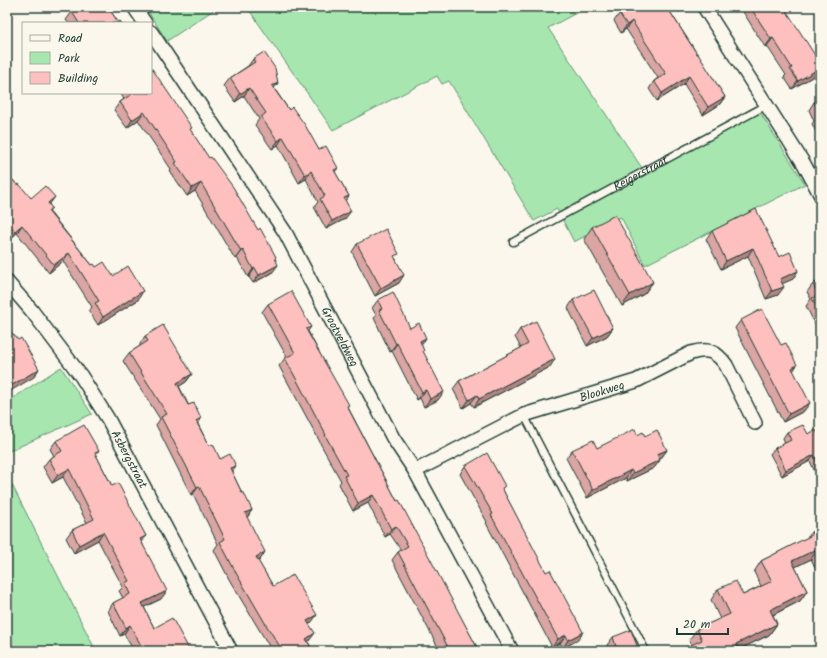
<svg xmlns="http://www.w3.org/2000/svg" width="827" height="658" viewBox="0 0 827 658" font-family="Kalam,sans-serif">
<rect width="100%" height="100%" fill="#fbf7ec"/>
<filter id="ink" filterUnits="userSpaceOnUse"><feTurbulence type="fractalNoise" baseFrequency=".025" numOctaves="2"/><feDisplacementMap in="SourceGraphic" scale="8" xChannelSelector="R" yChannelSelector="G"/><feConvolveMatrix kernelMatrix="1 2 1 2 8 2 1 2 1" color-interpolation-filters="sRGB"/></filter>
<g filter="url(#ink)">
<g fill="#a7e7af" stroke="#639272">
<path d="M145 7H218L167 41Z"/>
<path d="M247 7H580L582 10 548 28 642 168 756 106 805 184 645 265 621 217 574 242 557 209 534 221 449 81 442 84 437 76 333 130Z"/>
<path d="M61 367 92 414 7 452V402Z"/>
<path d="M7 475 96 651H7Z"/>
</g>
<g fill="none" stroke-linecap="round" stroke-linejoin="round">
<defs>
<g id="service">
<path id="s1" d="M513 242 767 105"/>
<path d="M524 415 646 651"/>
</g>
<g id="minor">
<path d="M134 7 145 23"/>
<path d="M704 7 804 164 820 194"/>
<path id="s2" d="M151 32 285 232 393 438 415 471 512 651"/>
<path id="s3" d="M7 282 32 311 81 376 108 419 231 651"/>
<path id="s4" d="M415 471 524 415 636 381 691 353C708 348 716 351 726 365L755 423"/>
</g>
</defs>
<use href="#service" stroke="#1f3d34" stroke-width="9"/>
<use href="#minor" stroke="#1f3d34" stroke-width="16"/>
<use href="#service" stroke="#fbf7ec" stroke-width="6"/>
<use href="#minor" stroke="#fbf7ec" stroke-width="13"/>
</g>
<g fill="#daa5a3" stroke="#1f3d34">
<path d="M74 7H108L118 22 122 23H68L66 20 72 12 75 9Z"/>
<path d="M616 7H667L725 97 719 105 703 115 684 84 657 101 649 89 654 81 658 78 626 29 621 33 614 21 620 13Z"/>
<path d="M740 7H784L817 74 792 89 784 77 786 75 767 46 765 47Z"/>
<path d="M253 59 278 83 274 88 289 110 319 150 338 168 335 172 349 196 345 201V219L326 229 314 207 318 202 306 179 299 183 278 145 272 149 255 125 259 119 244 96 235 102 224 86 230 78 248 66Z"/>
<path d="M120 93H151L190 130 275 259 272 273 253 283 249 277H248L237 258 235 259 195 191 187 196 170 171 171 169 138 120 127 128 114 110 120 102 124 99Z"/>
<path d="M820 99V139L812 124 814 121 809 110 814 102Z"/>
<path d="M7 173 17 185 31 198 49 205 52 208 49 211 92 265 113 276 138 300 98 325 89 311 92 307 63 261 49 273 17 233 10 239 7 236Z"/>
<path d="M592 227 653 282 644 294 622 306 584 239Z"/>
<path d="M712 231 779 257 793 279 782 283 778 295 766 299 748 256 721 269 706 239Z"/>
<path d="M357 244 396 259 399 283 375 296 352 252Z"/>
<path d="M820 280V334L806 306 811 299 807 292 813 284Z"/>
<path d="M378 300 410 328 421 345 438 400 424 407 420 398 417 400 392 351 390 352 374 318 376 315 372 308Z"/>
<path d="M573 300 613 328 607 336 587 346 568 308Z"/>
<path d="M268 304 311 327 308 331 397 501 479 651H440L392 560 398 552 401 550 390 534 385 537 368 503 353 511 339 484 341 481 320 443V442L279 366 285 358 287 357 262 312Z"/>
<path d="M741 320 793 371 804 411 783 422 735 328Z"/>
<path d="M520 329 550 367 474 407 471 403 463 408 453 389 459 381 521 348 515 337Z"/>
<path d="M145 336 192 374 186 382 179 386 209 446 232 472 242 493 252 510 247 517 260 560 258 561 273 586 311 623 309 624V641L308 642 313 651H272L230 581 214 550 218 544 193 494 191 495 156 425 160 419 123 361 129 353 140 346V344Z"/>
<path d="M787 432 808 434 820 439V483L810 461 782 476 770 454 775 448 785 443 783 438Z"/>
<path d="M637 435 645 436 667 450 661 458 659 459 660 460 654 468 627 481 626 478 587 498 566 458 572 450 597 448Z"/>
<path d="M56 441 96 455 112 486 146 536 142 542 161 599 144 607 154 628 190 651H134L124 634 120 636 108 611 113 603 123 598 119 591 123 587 98 540 74 553 66 538 72 530 87 523 63 477 52 483 43 467 49 459 54 456 50 449Z"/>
<path d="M465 466 503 490 578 640 563 648 560 643 552 647 486 523 487 522 460 474Z"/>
<path d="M820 527V577L811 559 795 567 807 591 800 601 773 615 777 624 769 635 736 651H682L684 648 692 645 689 640 697 629 720 619 711 600 718 589 743 595 761 586 754 572 761 561 807 538 811 532Z"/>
<path d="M613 637 639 651H609L607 645Z"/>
</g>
<g fill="#b18685" stroke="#1f3d34">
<path d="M632 21 626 29 621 33 627 25Z"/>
<path d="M773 38 767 46 765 47 771 39Z"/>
<path d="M820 68V69L817 74 792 89 798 81Z"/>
<path d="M689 76 684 84 657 101 662 93Z"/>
<path d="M278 83 272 91V86Z"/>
<path d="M249 88 244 96 235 102 240 94Z"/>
<path d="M725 97 719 105 703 115 708 107Z"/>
<path d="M144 112 138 120 127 128 132 120Z"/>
<path d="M283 137 278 145 272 149 278 141Z"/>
<path d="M311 171 306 179 299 183 305 175Z"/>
<path d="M201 183 195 191 187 196 192 188Z"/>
<path d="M55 197 49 205 48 203Z"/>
<path d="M351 211 345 219 326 229 332 221Z"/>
<path d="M22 225 17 233 10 239 15 231Z"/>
<path d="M753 248 748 256 721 269 726 261Z"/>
<path d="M243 250 237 258 235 259 241 251Z"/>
<path d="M69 253 63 261 49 273 54 265Z"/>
<path d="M278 265 272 273 253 283 259 275Z"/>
<path d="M255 268 249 277H248L253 269Z"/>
<path d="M798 271 793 279 775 287 780 279Z"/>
<path d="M404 275 399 283 375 296 381 288Z"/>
<path d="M653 282 644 294 622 306 630 295Z"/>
<path d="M784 287 778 295 766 299 772 291Z"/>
<path d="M143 291 138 300 98 325 103 317Z"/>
<path d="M613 328 607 336 587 346 593 338Z"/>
<path d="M426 338 421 346 420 341Z"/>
<path d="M397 343 392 351 390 352 396 344Z"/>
<path d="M555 359 550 367 474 407 479 399Z"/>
<path d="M797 365 792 373V368Z"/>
<path d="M39 369 34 377 7 393V388Z"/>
<path d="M192 374 186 382 172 391 177 383Z"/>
<path d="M426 390 420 398 417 400 422 392Z"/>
<path d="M444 392 438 400 424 407 430 399Z"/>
<path d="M477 395 471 403 463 408 469 400Z"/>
<path d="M810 403 804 411 783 422 789 414Z"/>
<path d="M201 418 196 426V421Z"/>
<path d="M667 450 661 458 651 462 657 454Z"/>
<path d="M814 455 810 461 782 476 786 470Z"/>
<path d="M660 460 654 468 627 481 633 473Z"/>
<path d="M236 466 230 474V468Z"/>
<path d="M69 469 63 477 52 483 58 475Z"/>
<path d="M631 470 626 478 587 498 593 490Z"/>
<path d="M199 486 193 494 191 495 197 487Z"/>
<path d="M373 495 368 503 353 511 358 503Z"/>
<path d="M252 510 247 518 245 513Z"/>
<path d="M396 526 390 534 385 537 391 529Z"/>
<path d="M103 532 98 540 74 553 79 545Z"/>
<path d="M146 536 141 544 140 539Z"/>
<path d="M819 548 811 559 785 572 792 561Z"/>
<path d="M265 552 260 560 250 565 256 557Z"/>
<path d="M167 591 161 599 136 611 142 603Z"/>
<path d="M807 591 800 601 762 620 770 610Z"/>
<path d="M317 615 311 623 301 629 307 621Z"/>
<path d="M777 624 769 635 736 651H731L736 644Z"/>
<path d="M130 625 124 634 120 636 126 628Z"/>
<path d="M583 632 578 640 563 648 568 640Z"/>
<path d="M315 633 309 641 300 647 306 639Z"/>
<path d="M566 635 560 643 552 647 558 639Z"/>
</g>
<g fill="#fdc0be" stroke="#1f3d34">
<path d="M79 7H108L118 22 120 21 122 23H79L72 12Z"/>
<path d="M627 7H667L697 54H698L725 97 708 107 689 76 662 93 654 81 666 74 632 21 627 25 619 13 627 8Z"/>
<path d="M750 7H784L820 63V68L798 81 790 69 792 68 773 38 771 39Z"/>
<path d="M264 52 275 68 278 83 272 86 289 110 292 107 305 125 319 150 326 146 338 168 334 170 349 196 344 198 351 211 332 221 320 199 325 196 311 171 305 175 283 137 278 141 261 117 266 113 249 88 240 94 230 78 255 62 253 59Z"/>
<path d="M151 67 192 128 190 129 209 158 211 157 233 187 258 230 260 228 276 257 275 258 278 265 259 275 255 268 253 269 243 250 241 251 201 183 192 188 175 163 177 162 144 112 132 120 120 102 132 94 131 93H151Z"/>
<path d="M820 99V113L814 102Z"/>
<path d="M820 115V120L818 116Z"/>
<path d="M7 173 17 185 19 184 31 198 45 186 55 197 48 203 52 208 48 211 92 265 94 264 96 267 104 262 113 276 128 266 143 291 103 317 95 303 99 301 69 253 54 265 22 225 15 231 7 222Z"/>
<path d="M756 209 779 257 790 252 798 271 780 279 784 287 772 291 753 248 726 261 712 231Z"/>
<path d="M615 215 653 282 630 295 592 227Z"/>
<path d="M386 229 399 254 394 256 404 275 381 288 357 244Z"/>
<path d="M820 280V314L812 298 818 295 813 284Z"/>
<path d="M594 290 613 328 593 338 573 300Z"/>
<path d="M291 291 311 327 306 329 349 405 347 406 397 501 399 500 479 651H450L398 552 408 546 396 526 391 529 373 495 358 503 344 476 347 475 325 435H326L285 358 295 353 268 304Z"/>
<path d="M393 292 410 328 419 323 426 338 420 341 424 351H423L444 392 430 399 426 390 422 392 397 343 396 344 379 310 382 309 378 300Z"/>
<path d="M762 309 781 345 786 343 797 365 792 368 810 403 789 414 741 320Z"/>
<path d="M536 321 555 359 479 399 477 395 469 400 459 381 528 344 520 329Z"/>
<path d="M163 325 192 374 177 383 188 405 194 403 201 418 196 421 209 446 213 444 220 459 230 454 236 466 230 468 242 493H244L252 510 245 513 265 552 256 557 273 586 293 575 317 615 307 621 315 633 306 639 313 651H283L268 628 236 573 220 542 225 539 199 486 197 487 161 417 167 414 129 353 148 341 145 336Z"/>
<path d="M7 327 18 340 21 338 39 369 7 388Z"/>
<path d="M84 425 99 451 95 453 112 486 118 483 146 536 140 539 167 591 142 603 154 628 172 618 190 651H144L130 625 126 628 113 603 130 594 125 583 129 581 103 532 79 545 72 530 94 519 69 469 58 475 49 459 62 451 56 441Z"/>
<path d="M803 425 808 434 816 430 820 439V467L814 455 786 470 775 448 791 440 787 432Z"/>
<path d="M635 429 637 435 643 432 645 436 657 430 667 450 657 454 660 460 633 473 631 470 593 490 572 450 593 440 597 448Z"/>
<path d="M487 453 505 486 502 488 546 572 550 570 583 632 568 640 566 635 558 639 491 515 493 514 465 466Z"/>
<path d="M820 527V551L819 548 792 561 807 591 770 610 777 624 736 644 738 648 732 651H686L684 648 702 640 697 629 730 614 718 589 736 581 743 595 772 581 761 561 812 535 811 532Z"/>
<path d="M631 630 639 651H615L617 650 613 637Z"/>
</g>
</g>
<g text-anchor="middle" stroke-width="3.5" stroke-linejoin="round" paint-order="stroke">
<g font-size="12" fill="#1f3d34" stroke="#fbf7ec">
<text dy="4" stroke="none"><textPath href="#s1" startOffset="145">Reigerstraat</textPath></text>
<text dy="4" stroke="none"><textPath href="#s2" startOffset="359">Grootveldweg</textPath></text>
<text dy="4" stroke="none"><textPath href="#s4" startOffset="204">Blookweg</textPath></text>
<text dy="4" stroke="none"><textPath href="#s3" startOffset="216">Asbergstraat</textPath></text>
</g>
</g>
<rect width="827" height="658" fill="none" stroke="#fbf7ec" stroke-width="24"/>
<rect x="12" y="12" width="803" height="634" fill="none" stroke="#1f3d34" stroke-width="1.5" filter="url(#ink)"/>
<rect x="22" y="22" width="130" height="72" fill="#fbf7ec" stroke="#a3ada2"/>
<rect x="30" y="35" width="20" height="6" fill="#fbf7ec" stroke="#a3ada2"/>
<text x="58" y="42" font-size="12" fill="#1f3d34">Road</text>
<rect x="30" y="52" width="20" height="12" fill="#a7e7af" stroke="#a3ada2"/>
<text x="58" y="62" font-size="12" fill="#1f3d34">Park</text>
<rect x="30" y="72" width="20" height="12" fill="#fdc0be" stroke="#a3ada2"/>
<text x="58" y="82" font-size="12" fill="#1f3d34">Building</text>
<path d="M677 628v6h51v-6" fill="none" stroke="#1f3d34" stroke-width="2"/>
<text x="683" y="628" font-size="12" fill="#1f3d34" stroke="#fbf7ec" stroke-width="3" paint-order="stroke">20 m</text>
</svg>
